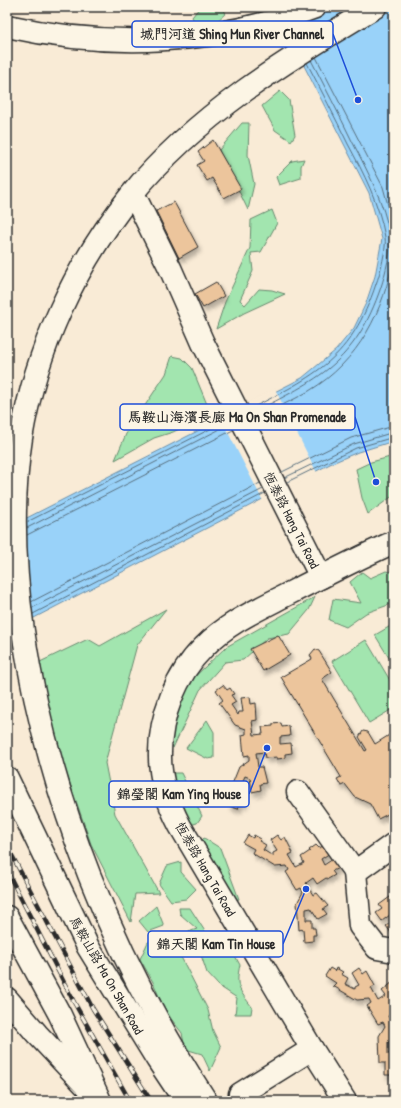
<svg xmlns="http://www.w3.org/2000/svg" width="401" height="1108" viewBox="0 0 401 1108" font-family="'Patrick Hand','LXGW WenKai TC',sans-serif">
<defs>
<filter id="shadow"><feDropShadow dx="2.5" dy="4.5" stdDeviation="2" flood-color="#0004"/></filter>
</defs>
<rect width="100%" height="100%" fill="#f9ebd6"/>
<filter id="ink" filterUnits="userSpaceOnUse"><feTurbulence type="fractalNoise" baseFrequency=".025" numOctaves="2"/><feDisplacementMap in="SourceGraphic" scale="8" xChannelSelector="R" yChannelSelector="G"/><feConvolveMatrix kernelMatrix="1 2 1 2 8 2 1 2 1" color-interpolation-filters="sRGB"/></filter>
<g filter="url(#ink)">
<g fill="#a2e5af" stroke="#66886d">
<path d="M200 7H221L226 13 215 23 197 27 192 17Z"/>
<path d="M280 91 289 100 295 135 291 141 275 130 262 106Z"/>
<path d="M242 123H249L248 155 254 184 248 210 219 150Z"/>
<path d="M304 159 301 166V178L279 185 276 177 292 161Z"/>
<path d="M272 210 277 223 261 252 251 253 253 271 240 300 245 305 259 289 272 290 285 294 244 313 216 329 225 302 250 248 251 220Z"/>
<path d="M172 356 182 358 192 368 211 414 173 432 154 438 115 460 126 434 166 374Z"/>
<path d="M394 456V495L368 514 362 498 356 469 371 462Z"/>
<path d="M386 571 394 573V603L366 613 346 627 329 620 333 599 361 603 350 582 362 572 370 578Z"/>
<path d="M315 597 309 610 289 634 267 638 243 660 225 662 200 690 173 748 169 731 188 683 226 647Z"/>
<path d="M166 609 137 645 105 763 115 814 159 893 135 894 131 922 91 844 52 732 40 662 88 639 100 646Z"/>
<path d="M394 624V666L375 635Z"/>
<path d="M366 640 394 687V708L369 723 332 661Z"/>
<path d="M207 720 214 732V758L208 759 186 748Z"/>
<path d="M173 773H181L202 816 197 823 190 825 174 788Z"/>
<path d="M204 838 220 848 239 899 235 901 201 841Z"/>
<path d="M181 862V872L196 889 186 899 171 901 159 884 167 866Z"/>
<path d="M156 906 164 926 148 932 139 921Z"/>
<path d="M179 908H190L208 936 222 932 240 965C235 986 239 990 252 1007L251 1014H235L237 998 219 986 207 973 201 955 185 933 197 929 180 914Z"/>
<path d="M168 938 182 959 208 1010 213 1031 221 1047 210 1071 202 1054 185 1049 182 1033 165 1011 153 982 140 959 148 942Z"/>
</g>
<path fill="#99d2f9" stroke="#6d8fa7" d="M274 7H394V441L358 452 330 464 7 632V528L302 378 336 350 354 328 366 303 375 276 382 239 369 193Z"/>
<path fill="#f9ebd6" d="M275 389 317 473 263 501 220 417Z"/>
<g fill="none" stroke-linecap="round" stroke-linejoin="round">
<g stroke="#576e7d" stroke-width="1">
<path d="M316 57 383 187 394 227"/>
<path d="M250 409C316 375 351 359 376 284 380 274 387 247 385 237 379 203 364 174 348 144 335 117 321 90 307 63"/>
<path d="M252 413C319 379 355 363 381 287 385 275 392 248 390 236 384 202 368 172 352 141 339 114 325 87 311 60"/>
<path d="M255 419C273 409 292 401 309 391 359 361 384 311 394 255"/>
<path d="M282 472 351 438 394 426"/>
<path d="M284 478 354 444 394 432"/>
<path d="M287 482 356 448 394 437"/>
<path d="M27 522 228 420"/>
<path d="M27 528 230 424"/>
<path d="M27 535 233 430"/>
<path d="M31 602 260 483"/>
<path d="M32 608 263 489"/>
<path d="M33 614 265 493"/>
</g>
</g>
<g fill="#ecc59c" stroke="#2b2b2b" filter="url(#shadow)">
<path d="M213 140 241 189 224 198 212 178 207 181 197 165 204 161 198 152Z"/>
<path d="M174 202 198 247 179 258 156 211Z"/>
<path d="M216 282 224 296 203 308 195 294Z"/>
<path d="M278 635 290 655 263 671 250 649Z"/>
<path d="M315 649 319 651 332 672 322 679 365 751 367 750 359 737 363 731 368 732 375 744 394 732V811L378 819 370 804 355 797 345 784 341 786 337 779 341 777 281 677 312 659 310 655Z"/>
<path d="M223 685 227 690 230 688 234 694 231 695 236 702 231 705 238 715 239 712H243L241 698 250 697 251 704 256 703 257 720 252 721 254 735 263 734 262 727 273 726V724L281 723 282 727 289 726 290 736 280 737V744L291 743 292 753 285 754V758L277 759V757L265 758 264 752 256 753 258 767H262L266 783 260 784 261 790 252 792 250 778 245 776 240 787 246 789 243 797 246 798 243 804 240 803 238 809 229 806 234 794 229 792 239 767 249 760V755L244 756 242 735 246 734V729L235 725 219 703 223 700 216 690Z"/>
<path d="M248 835 253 838 254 835 261 839 259 841 266 845 263 850 273 856V853L277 851 270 840 277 835 281 840 285 837 293 853 289 855 296 867 304 863 301 857 310 851 309 850 316 845 319 848 325 845 330 853 321 859 324 865 333 859 339 868 332 871 335 875 328 879 326 878 317 884 313 878 306 883 313 895 317 893 328 906 323 909 327 914 318 919 311 908 306 909V920H312V928H315L316 935H313V941L304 942 303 929 299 930 297 903 303 892 301 888 297 890 286 872 289 870 287 866 275 867 252 853 254 849 243 843Z"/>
<path d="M394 894V912L382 921 376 913 382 909 379 905Z"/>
<path d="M394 920V932L392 934 386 926Z"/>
<path d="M330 968 335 971 336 968 343 972 341 974 348 978 345 984 355 989V987L359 985 352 973 359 968 363 974 367 971 375 986 371 988 378 1001 386 996 382 991 394 981V1012L388 1016 394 1026V1043L388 1042V1054H394V1075H385V1063H380L379 1036 385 1026 383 1022 378 1024 367 1006 371 1003 369 999 357 1000 333 986 336 983 325 976Z"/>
</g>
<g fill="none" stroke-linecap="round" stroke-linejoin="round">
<defs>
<g id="minor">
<path d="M137 201 170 268 203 343 321 577"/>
<path d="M298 792 355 872 360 926 377 948 394 951"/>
<path d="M355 872 394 844"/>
<path d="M240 1094 312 1049"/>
<path d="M345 1101 312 1049 180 826C169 805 160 781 160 757 159 718 176 674 204 647 227 623 259 609 288 594 323 576 358 558 394 542"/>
</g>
<g id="highway">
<path d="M7 26C110 49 216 45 315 7"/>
<path d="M7 778 88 947 157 1059 185 1101"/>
<path d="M7 917 60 1015 100 1101"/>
<path d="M7 999 37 1034 87 1087"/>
<path d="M206 1101C114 959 48 798 23 631 14 567 11 502 21 438 36 349 75 265 131 195 196 115 288 59 375 7"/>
</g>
</defs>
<use href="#minor" stroke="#2b2b2b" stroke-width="25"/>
<use href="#highway" stroke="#2b2b2b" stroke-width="25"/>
<use href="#minor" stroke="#fcf5e5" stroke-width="22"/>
<use href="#highway" stroke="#fcf5e5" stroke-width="22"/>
<defs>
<g id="rail">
<path d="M7 846 93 1009 151 1101"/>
<path d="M7 871 75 1004 130 1101"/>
</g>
</defs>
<use href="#rail" stroke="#2b2b2b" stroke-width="4.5"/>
<use href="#rail" stroke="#fcf5e5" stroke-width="3" stroke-dasharray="9" stroke-linecap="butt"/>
</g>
</g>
<g text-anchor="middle" stroke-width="3" stroke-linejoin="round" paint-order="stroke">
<g font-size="13" fill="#2b2b2b" stroke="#fcf5e5">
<text transform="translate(292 520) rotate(63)" y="5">恆泰路 Hang Tai Road</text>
<text transform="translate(206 869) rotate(60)" y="5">恆泰路 Hang Tai Road</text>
<text transform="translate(107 975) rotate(60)" y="5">馬鞍山路 Ma On Shan Road</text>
</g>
</g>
<path fill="none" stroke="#1d4ed8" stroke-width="1.5" d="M358 100L333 34M376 482L355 417M267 748L249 794M306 889L283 944"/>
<g fill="#1d4ed8" stroke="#fcf5e5" stroke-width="1.5">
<circle cx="358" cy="100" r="4"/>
<circle cx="376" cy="482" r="4"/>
<circle cx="267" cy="748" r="4"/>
<circle cx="306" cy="889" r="4"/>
</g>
<g fill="#fcf5e5" stroke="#1d4ed8" stroke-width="1.5">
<rect x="132" y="21" width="201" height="26" rx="4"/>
<rect x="120" y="404" width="235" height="26" rx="4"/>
<rect x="109" y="781" width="140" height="26" rx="4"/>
<rect x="148" y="931" width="135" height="26" rx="4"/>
</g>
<g font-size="14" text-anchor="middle" font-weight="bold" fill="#2b2b2b">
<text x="232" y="39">城門河道 Shing Mun River Channel</text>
<text x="237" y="422">馬鞍山海濱長廊 Ma On Shan Promenade</text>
<text x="179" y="799">錦瑩閣 Kam Ying House</text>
<text x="216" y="949">錦天閣 Kam Tin House</text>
</g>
<rect width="401" height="1108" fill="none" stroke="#fcf5e5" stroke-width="24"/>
<rect x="12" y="12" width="377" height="1084" fill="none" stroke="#2b2b2b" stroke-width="1.5" filter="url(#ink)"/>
</svg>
